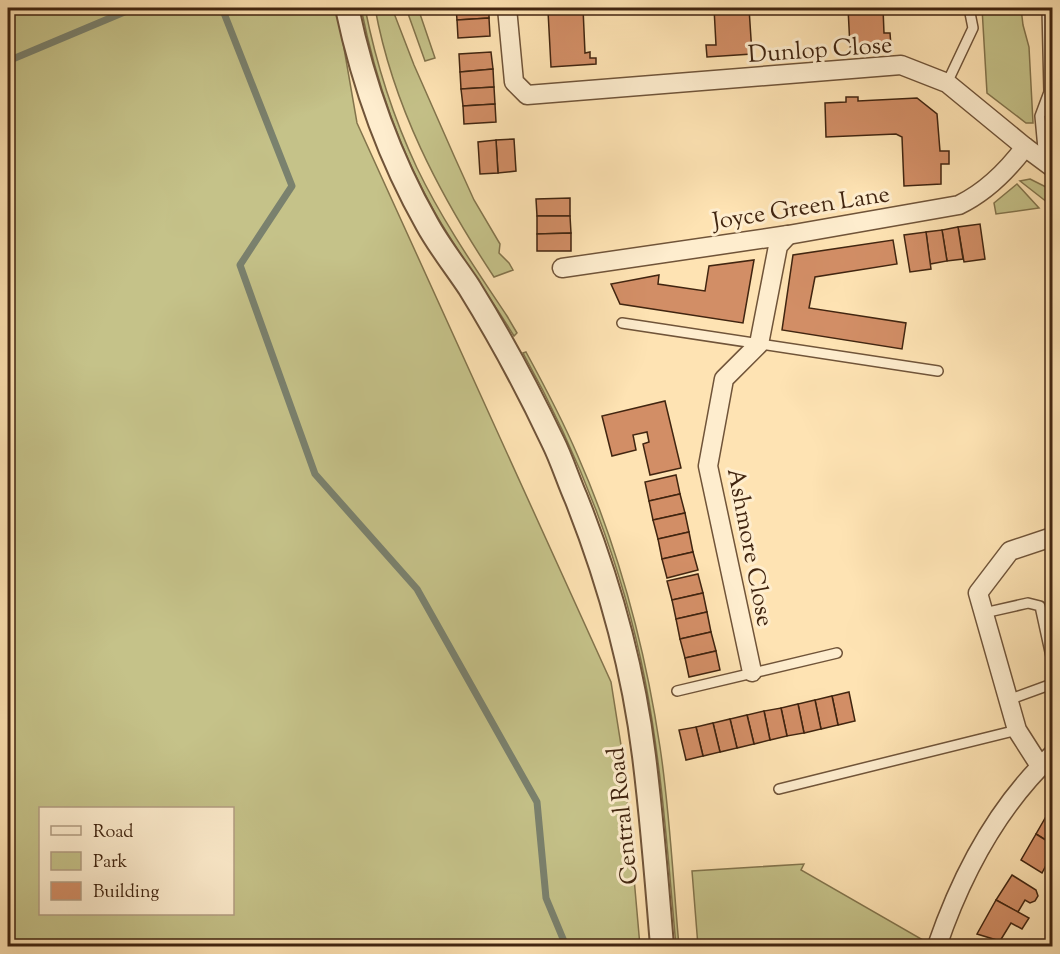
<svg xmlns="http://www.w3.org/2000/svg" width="1060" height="954" viewBox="0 0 1060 954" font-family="'Sorts Mill Goudy',serif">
<rect width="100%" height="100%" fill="#fee3b3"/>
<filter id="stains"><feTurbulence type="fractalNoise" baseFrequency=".00333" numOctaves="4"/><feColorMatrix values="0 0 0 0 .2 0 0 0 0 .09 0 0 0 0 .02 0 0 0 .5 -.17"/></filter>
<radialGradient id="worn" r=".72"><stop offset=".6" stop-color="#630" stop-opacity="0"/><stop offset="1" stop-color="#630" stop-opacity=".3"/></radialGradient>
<g fill="#c5c289" stroke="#83744c" stroke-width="1.5" fill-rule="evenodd">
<path d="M8 8H337L357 123 611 682 624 764 640 946H8ZM40 808H232V914H40Z"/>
<path d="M361 8H365C376 63 393 117 417 168 442 220 475 268 507 316L517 333 514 336C488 293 457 252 433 209 398 147 375 77 361 8Z"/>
<path d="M375 8H392L414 65 455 158 474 200 500 244 499 253 509 263 513 270 494 277C439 194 393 106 375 8Z"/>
<path d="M406 8H418L435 58 425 61Z"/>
<path d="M982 8H1021L1023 25 1029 47 1033 123H1026L987 93Z"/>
<path d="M1030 179 1052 190V206L1020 181Z"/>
<path d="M1017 184 1039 208 996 214 994 203Z"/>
<path d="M526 352C544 385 562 419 577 454 618 547 645 647 660 747 670 813 673 880 679 946H676C668 857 662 768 645 680 623 567 579 454 523 353Z"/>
<path d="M804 864 801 870 923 940 914 946H698L692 871Z"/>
</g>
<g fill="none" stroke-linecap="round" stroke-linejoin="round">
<g stroke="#7a816e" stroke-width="7">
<path d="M222 8 292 186 240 265 315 474 417 589 537 802 546 898 566 946"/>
<path d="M8 61 134 8"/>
</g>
</g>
<g fill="#d28e66" stroke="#412510" stroke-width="1.5">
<path d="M456 8H489V18L457 20Z"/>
<path d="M541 8H590H583L585 53 590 52V58H596V64L551 67 548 11H541Z"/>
<path d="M714 8H749L752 54 707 57 706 45H716Z"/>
<path d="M848 8H883L884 33H890L891 46 850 47Z"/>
<path d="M489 18 490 36 458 38 457 20Z"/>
<path d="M491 52 493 69 460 72 459 54Z"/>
<path d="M493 69 494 87 461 89 460 72Z"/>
<path d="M494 87 495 104 463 106 461 89Z"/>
<path d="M846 97H858V101L917 98 937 114 940 151H949V164H941V184L904 186 902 137 896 134 826 137 825 103 846 102Z"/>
<path d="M495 104 496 122 464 124 463 106Z"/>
<path d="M514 139 516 171 498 173 496 140Z"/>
<path d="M496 140 498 173 480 174 478 142Z"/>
<path d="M570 198V216H537L536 199Z"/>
<path d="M537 216H570L571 233 537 234Z"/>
<path d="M980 224 985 259 964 262 958 227Z"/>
<path d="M958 227 963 259 947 261 942 230Z"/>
<path d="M942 230 947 261 930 264 926 232Z"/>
<path d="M926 232 931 269 910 272 904 235Z"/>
<path d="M571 233V251H537V234Z"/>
<path d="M893 240 897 264 815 277 809 308 906 323 902 349 782 330 793 255Z"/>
<path d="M754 260 743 323 620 304 611 284 659 275 658 284 705 291 709 266Z"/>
<path d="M665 401 681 468 650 475 643 444 649 442 647 432 633 435 636 450 612 456 602 416Z"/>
<path d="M676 475 680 494 649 501 645 482Z"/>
<path d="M680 494 685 513 653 520 649 501Z"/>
<path d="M685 513 689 532 658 539 653 520Z"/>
<path d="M689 532 693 552 662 559 658 539Z"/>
<path d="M693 552 698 570 667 578 662 559Z"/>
<path d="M698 574 703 593 672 600 667 581Z"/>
<path d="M703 593 707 612 676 619 672 600Z"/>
<path d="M707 612 711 632 680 639 676 619Z"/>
<path d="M711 632 716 651 685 658 680 639Z"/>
<path d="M716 651 720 670 689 677 685 658Z"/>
<path d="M849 692 855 721 838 725 832 696Z"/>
<path d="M832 696 838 725 821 729 815 700Z"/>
<path d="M815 700 821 729 804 733 798 704Z"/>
<path d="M798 704 804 733 787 736 781 708Z"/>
<path d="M781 708 787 736 770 740 764 711Z"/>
<path d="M764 711 770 740 754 744 747 715Z"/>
<path d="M747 715 754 744 737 748 730 719Z"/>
<path d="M730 719 737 748 720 752 713 723Z"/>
<path d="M713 723 720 752 703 756 696 727Z"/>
<path d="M696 727 703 756 686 760 679 730Z"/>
<path d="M1048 813 1052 816V844L1036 834Z"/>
<path d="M1036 834 1052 844V854L1042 873 1021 860Z"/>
<path d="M1012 875 1036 890 1038 896 1035 901 1030 903 1025 900 1018 912 996 900Z"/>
<path d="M996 900 1029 918 1022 929 1011 923 1000 941 977 934Z"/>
</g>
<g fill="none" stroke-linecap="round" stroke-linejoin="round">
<defs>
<g id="service">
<path d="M1047 8 1049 92 1040 116 1043 149 1047 160"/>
<path d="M947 83 973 28 969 8"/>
<path d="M622 323 938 371"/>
<path d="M984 613 1028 603 1040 606 1052 661"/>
<path d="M677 691 837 653"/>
<path d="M1008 700 1052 684"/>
<path d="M779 789 1017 730"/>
</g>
<g id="minor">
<path d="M507 8 514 82 527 95 901 65 947 83 1025 147 1052 167"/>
<path d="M562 268 788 235 959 205C986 192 1007 171 1025 147"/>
<path d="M752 672 708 466 724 379 759 344 778 246 788 235"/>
<path d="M1040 766 1017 730 978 593 1010 551 1052 537"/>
<path d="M937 946C961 876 998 806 1052 755"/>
</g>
<path id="tertiary" d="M347 8C363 83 389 157 427 224 439 246 455 266 469 287 500 337 528 389 553 442 562 460 568 480 576 498 609 581 633 667 644 756 652 819 657 883 662 946"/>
</defs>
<use href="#service" stroke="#705439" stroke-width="12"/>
<use href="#minor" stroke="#705439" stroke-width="21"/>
<use href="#tertiary" stroke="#705439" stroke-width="26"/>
<use href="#service" stroke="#feedce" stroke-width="9"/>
<use href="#minor" stroke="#feedce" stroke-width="18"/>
<use href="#tertiary" stroke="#feedce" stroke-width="22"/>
</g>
<g text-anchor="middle" stroke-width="6" stroke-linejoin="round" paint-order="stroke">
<g font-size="24" fill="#412510" stroke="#feedce">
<text transform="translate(820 49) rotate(-4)" y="8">Dunlop Close</text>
<text transform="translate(801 207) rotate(-9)" y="8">Joyce Green Lane</text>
<text transform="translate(751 547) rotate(79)" y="8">Ashmore Close</text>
<text transform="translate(622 816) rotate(-96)" y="8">Central Road</text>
</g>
</g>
<rect width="1060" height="954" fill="none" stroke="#fee3b3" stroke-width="30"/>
<rect x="9" y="9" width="1042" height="936" fill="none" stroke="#412510" stroke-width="3"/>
<rect x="15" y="15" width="1030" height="924" fill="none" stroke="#412510" stroke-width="1.5"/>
<rect x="39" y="807" width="195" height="108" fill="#feedce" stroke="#b29d82" stroke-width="1.5"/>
<rect x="51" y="826" width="30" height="9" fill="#feedce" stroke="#b29d82" stroke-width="1.5"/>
<text x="93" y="837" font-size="18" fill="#412510">Road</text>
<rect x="51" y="852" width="30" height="18" fill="#c5c289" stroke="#b29d82" stroke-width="1.5"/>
<text x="93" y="867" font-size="18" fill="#412510">Park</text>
<rect x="51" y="882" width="30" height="18" fill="#d28e66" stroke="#b29d82" stroke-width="1.5"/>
<text x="93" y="897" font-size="18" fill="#412510">Building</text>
<rect width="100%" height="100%" filter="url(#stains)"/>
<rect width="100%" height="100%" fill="url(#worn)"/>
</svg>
